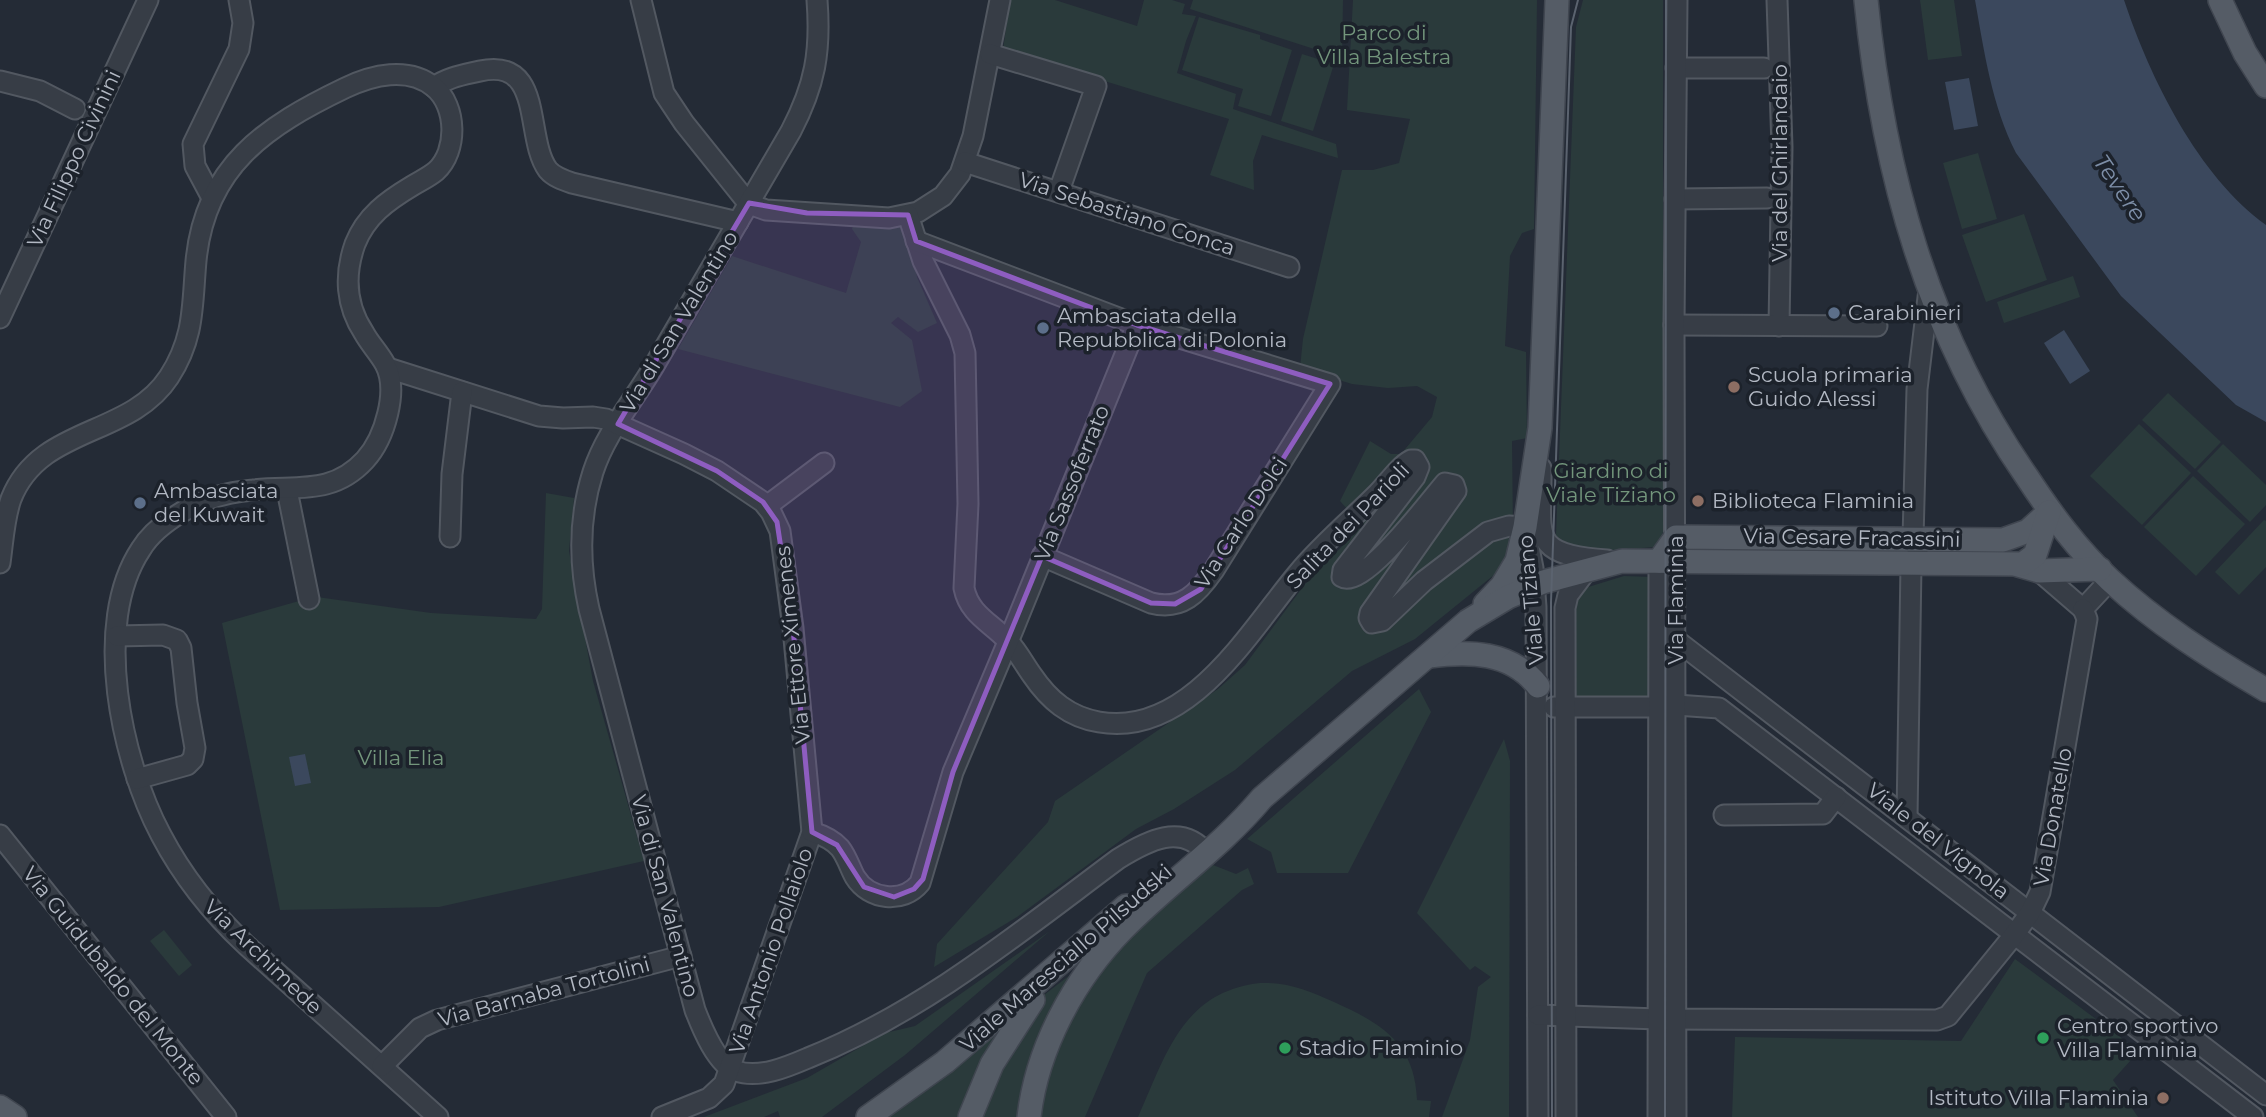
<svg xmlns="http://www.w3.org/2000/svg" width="2266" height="1117" viewBox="0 0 2266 1117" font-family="Montserrat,sans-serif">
<rect width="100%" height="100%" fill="#242b36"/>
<g fill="#2a3a3b">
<path d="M1010 0H1055L1137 26 1144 0H1172L1185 4 1182 14 1196 16 1186 41 1177 73 1236 94 1233 109 1336 144 1338 158 1262 135 1253 161 1254 190 1210 175 1229 119 1003 50Z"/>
<path d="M1193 0H1343L1342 58 1190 9Z"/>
<path d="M1353 0H1537L1534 229 1522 233 1510 256 1505 346 1526 352 1527 438 1512 441 1513 530 1505 566 1415 639 1352 671 1235 770 1174 809 1136 829 1017 917 934 967 937 944 1048 822 1055 801 1218 689 1245 665 1305 584 1362 526 1340 501 1370 441 1391 454H1401L1432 417 1437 397 1417 386 1388 388 1352 384 1300 368 1303 339 1342 170H1373L1399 163 1410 119 1347 110Z"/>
<path d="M1583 0H1663V532L1660 542 1655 547C1621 549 1590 555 1558 541L1556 535 1576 27Z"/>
<path d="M1920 0H1954L1962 56 1928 60Z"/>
<path d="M1199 17 1260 35V39L1292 50 1271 116 1238 106 1243 89 1182 70Z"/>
<path d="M1302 54 1334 64 1313 131 1281 121Z"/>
<path d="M1978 153 1997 219 1962 229 1943 163Z"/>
<path d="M2024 214 2047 280 1986 302 1962 235Z"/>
<path d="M855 221H893L911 237 917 277 937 323 918 332 898 317 891 323 912 340 922 391 900 407 678 349 732 256 846 293 861 242 852 229Z"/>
<path d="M2073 276 2080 297 2004 323 1997 302Z"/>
<path d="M2168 393 2221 442 2195 469 2142 420Z"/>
<path d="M2139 424 2191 473 2142 525 2090 476Z"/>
<path d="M2223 444 2266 485V505L2250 522 2197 471Z"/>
<path d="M2193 476 2245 524 2196 576 2144 527Z"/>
<path d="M546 493 574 498 569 551 593 681 644 861 439 907 280 910 222 623 299 601 301 605 319 602 317 597 431 613 536 619 542 609Z"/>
<path d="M2264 520 2266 521V567L2239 595 2215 572Z"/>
<path d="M1624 576 1652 577V698H1571L1575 602 1585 588Z"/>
<path d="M1419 689 1431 712 1348 873H1277L1271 852 1247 839Z"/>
<path d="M1504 739 1510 761 1509 1117H1442L1470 1040 1478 987 1491 977 1475 966 1470 970 1417 913Z"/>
<path d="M1213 865 1236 874 1248 868 1254 884 1242 890 1147 973 1085 1117H878L984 1041Z"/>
<path d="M164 930 192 965 179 976 150 941Z"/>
<path d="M1050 931 905 1055 822 1117H780L778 1111 764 1117H704L807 1078 885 1033 915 1026Z"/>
<path d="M2015 959 2139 1051 2113 1080 2138 1117H1732L1735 1037 1961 1041Z"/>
<path d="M1260 983C1288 982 1309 991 1334 1002 1380 1023 1415 1042 1417 1100L1431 1101 1429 1117H1138C1166 1055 1182 992 1260 983Z"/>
</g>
<g fill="#3b485d">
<path d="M1975 0H2124C2150 78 2198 176 2266 225V422L2236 405 2121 296 2016 153C1992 106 1984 51 1975 0Z"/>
<path d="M1969 78 1978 126 1954 130 1945 82Z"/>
<path d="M2064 330 2090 371 2070 384 2044 343Z"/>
<path d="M305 754 311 783 295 786 289 757Z"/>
</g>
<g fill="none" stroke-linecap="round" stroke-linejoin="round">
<defs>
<g id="minor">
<path d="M641 0 664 93 684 123 744 198 752 205 766 210 889 218 918 212 943 196 960 174 973 136 1000 0"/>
<path d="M817 0C821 52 815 85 791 131 745 209 700 288 654 366 634 400 605 434 593 472 579 516 579 564 589 609L695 1010C702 1028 717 1065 736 1071 759 1079 787 1067 808 1058 923 1012 1020 932 1118 859 1147 841 1182 822 1207 854"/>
<path d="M1777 0 1782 147 1779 326"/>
<path d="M990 54 1096 86 1059 191"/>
<path d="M1676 68H1764"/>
<path d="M0 81 40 91 75 109"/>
<path d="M434 87C448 77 463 75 480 71 545 57 524 138 548 170 554 177 563 180 572 183L738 222"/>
<path d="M965 162 1289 267"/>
<path d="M212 198 195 166 193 144 239 49 243 23 239 0"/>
<path d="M1675 199 1767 198"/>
<path d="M908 215 923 261 960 335 965 353 968 504 964 588C969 614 991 623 1007 640 1017 650 1024 664 1032 675 1049 700 1069 717 1099 722 1189 738 1250 630 1298 573 1322 544 1351 520 1377 494 1388 483 1398 467 1411 460H1415L1419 467 1415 477 1343 570 1342 577C1363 590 1431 499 1445 483L1454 485 1456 491 1370 613 1369 618 1372 623 1382 621 1424 581 1488 532 1509 526 1525 527 1533 568 1536 607 1538 1117"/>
<path d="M916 241 1137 325 1330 384 1214 570C1198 593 1182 611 1151 603L1042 556"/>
<path d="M0 318 148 0"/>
<path d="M1674 325 1877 326"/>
<path d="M388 368 539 416 563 418 593 417 606 419 684 454 717 471 763 502 771 512 780 531 793 628 812 832 724 1084 709 1098 662 1117"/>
<path d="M1541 468C1542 536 1527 555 1607 560"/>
<path d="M287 490 309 599"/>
<path d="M767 506 824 463"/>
<path d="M450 537 452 474 462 392"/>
<path d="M1918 552 1913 538 1917 389 1929 289"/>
<path d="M0 563C3 542 4 519 11 499 40 425 129 438 169 377 195 337 192 305 196 261 205 166 266 126 345 88 372 75 408 66 434 87 457 106 458 151 436 171 429 177 420 181 412 186 387 201 366 216 355 244 344 275 346 306 364 333 370 344 379 353 385 364 399 390 385 438 365 460 332 496 295 485 253 490 228 492 203 499 182 512 167 521 150 534 141 549 91 624 122 762 161 835 183 877 212 913 246 945L438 1117"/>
<path d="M2039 571 2083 609"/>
<path d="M2083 609 2110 580"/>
<path d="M117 636 163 635 177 640 181 648 187 703 195 748 193 759 187 765 137 779"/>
<path d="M1676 640 2266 1095"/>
<path d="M1676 705 1719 708 2253 1117"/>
<path d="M1554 707H1658"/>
<path d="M1724 815 1823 814 1836 797"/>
<path d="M1907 817 1911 565"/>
<path d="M812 832C822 835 833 840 840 848 847 857 850 868 855 877 869 900 903 904 920 883L953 772 1013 630 1137 325"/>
<path d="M0 835 226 1117"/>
<path d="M1538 1015 1659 1019 1937 1020 1948 1016 2014 935 2030 913 2040 892 2087 619 2083 609"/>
<path d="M382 1066 420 1028 437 1020 681 956"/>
<path d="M1566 1117 1565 608 1568 595 1586 571"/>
<path d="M1658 1117 1659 561"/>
<path d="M1676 1117 1674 325 1677 0"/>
</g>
<g id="major">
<path d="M1866 0C1883 172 1928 334 2027 477 2052 515 2077 549 2110 580 2156 623 2211 658 2266 690"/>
<path d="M2220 0 2245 53 2266 86"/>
<path d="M1659 561 1676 537 2003 540 2028 531 2049 512"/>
<path d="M2018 565 2039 571 2100 569"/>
<path d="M1485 604 1502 586 1517 561 1525 527 1540 428 1557 0"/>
<path d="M1429 656C1469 651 1511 651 1538 686"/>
<path d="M0 1107 15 1117"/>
<path d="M868 1117 945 1062 1126 906"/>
<path d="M970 1117 992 1064 1033 1000"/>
<path d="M1029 1117C1037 1048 1074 979 1123 929 1168 883 1220 848 1262 798L1468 621 1508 597 1543 582 1622 561 2023 564 2035 555 2049 512"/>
</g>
</defs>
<use href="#minor" stroke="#525861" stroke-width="23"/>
<use href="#major" stroke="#404650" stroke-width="26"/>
<use href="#minor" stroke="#373d46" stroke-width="19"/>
<use href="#major" stroke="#555c66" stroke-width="23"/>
<g stroke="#5b636f" stroke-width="2">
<path d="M1552 1117 1551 602 1571 27 1578 0"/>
<path d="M1665 1117 1666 0"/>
</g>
</g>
<path fill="#8e5dc0" fill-opacity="0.2" stroke="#8e5dc0" stroke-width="5" stroke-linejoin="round" d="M749 203 807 213 908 215 916 241 1137 325 1330 384 1201 589 1175 604 1151 603 1042 556 953 772 923 879 914 889 894 897 864 887 837 845 812 832 793 628 777 522 763 502 717 471 618 424Z"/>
<g fill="#5c6f8a" stroke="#1c222b" stroke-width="2.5">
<circle cx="1834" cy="313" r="7"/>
<circle cx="1043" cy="328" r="7"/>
<circle cx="140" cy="503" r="7"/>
</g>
<g fill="#8d6e63" stroke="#1c222b" stroke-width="2.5">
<circle cx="1734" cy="387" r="7"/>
<circle cx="1698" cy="501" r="7"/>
<circle cx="2163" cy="1098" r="7"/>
</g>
<g fill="#2e9e5b" stroke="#1c222b" stroke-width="2.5">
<circle cx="2043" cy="1038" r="7"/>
<circle cx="1285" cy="1048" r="7"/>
</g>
<g text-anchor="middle" stroke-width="7" stroke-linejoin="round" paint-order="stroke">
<g font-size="21" fill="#73967c" stroke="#1c222b">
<text x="1384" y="40">Parco di<tspan x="1384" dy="24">Villa Balestra</tspan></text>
<text x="1611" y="478">Giardino di<tspan x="1611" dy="24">Viale Tiziano</tspan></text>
<text x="401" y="765">Villa Elia</text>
</g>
<g font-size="21" fill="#b2b8c3" stroke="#1c222b">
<text transform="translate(74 159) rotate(-65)" y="7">Via Filippo Civinini</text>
<text transform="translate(1780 163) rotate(-90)" y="7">Via del Ghirlandaio</text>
<text transform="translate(1127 214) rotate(18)" y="7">Via Sebastiano Conca</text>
<text transform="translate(679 322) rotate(-59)" y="7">Via di San Valentino</text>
<text transform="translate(1072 483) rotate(-68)" y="7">Via Sassoferrato</text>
<text transform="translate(1241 523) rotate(-57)" y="7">Via Carlo Dolci</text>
<text transform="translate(1348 526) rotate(-46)" y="7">Salita dei Parioli</text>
<text transform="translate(1852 538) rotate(1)" y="7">Via Cesare Fracassini</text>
<text transform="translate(1531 600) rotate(-95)" y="7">Viale Tiziano</text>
<text transform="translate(1676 600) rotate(-90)" y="7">Via Flaminia</text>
<text transform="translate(793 645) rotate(-96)" y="7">Via Ettore Ximenes</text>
<text transform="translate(2053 817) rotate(-80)" y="7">Via Donatello</text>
<text transform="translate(1938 841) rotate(38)" y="7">Viale del Vignola</text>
<text transform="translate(665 896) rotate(75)" y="7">Via di San Valentino</text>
<text transform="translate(771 951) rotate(-71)" y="7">Via Antonio Pollaiolo</text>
<text transform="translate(263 957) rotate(44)" y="7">Via Archimede</text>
<text transform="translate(1066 958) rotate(-41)" y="7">Viale Maresciallo Pilsudski</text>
<text transform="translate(113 976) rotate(51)" y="7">Via Guidubaldo del Monte</text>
<text transform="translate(544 992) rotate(-15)" y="7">Via Barnaba Tortolini</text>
</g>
<g font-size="21" fill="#b2b8c3" stroke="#1c222b" text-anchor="start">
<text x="1848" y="320">Carabinieri</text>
<text x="1057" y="323">Ambasciata della<tspan x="1057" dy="24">Repubblica di Polonia</tspan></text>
<text x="1748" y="382">Scuola primaria<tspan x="1748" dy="24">Guido Alessi</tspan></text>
<text x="154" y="498">Ambasciata<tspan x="154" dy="24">del Kuwait</tspan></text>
<text x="1712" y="508">Biblioteca Flaminia</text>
<text x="2057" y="1033">Centro sportivo<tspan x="2057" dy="24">Villa Flaminia</tspan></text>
<text x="1299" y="1055">Stadio Flaminio</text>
<text x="2149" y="1105" text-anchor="end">Istituto Villa Flaminia</text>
</g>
<g font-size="23" font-style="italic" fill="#7d8ea7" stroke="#1c222b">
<text transform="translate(2120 188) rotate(56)" y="8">Tevere</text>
</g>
</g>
</svg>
